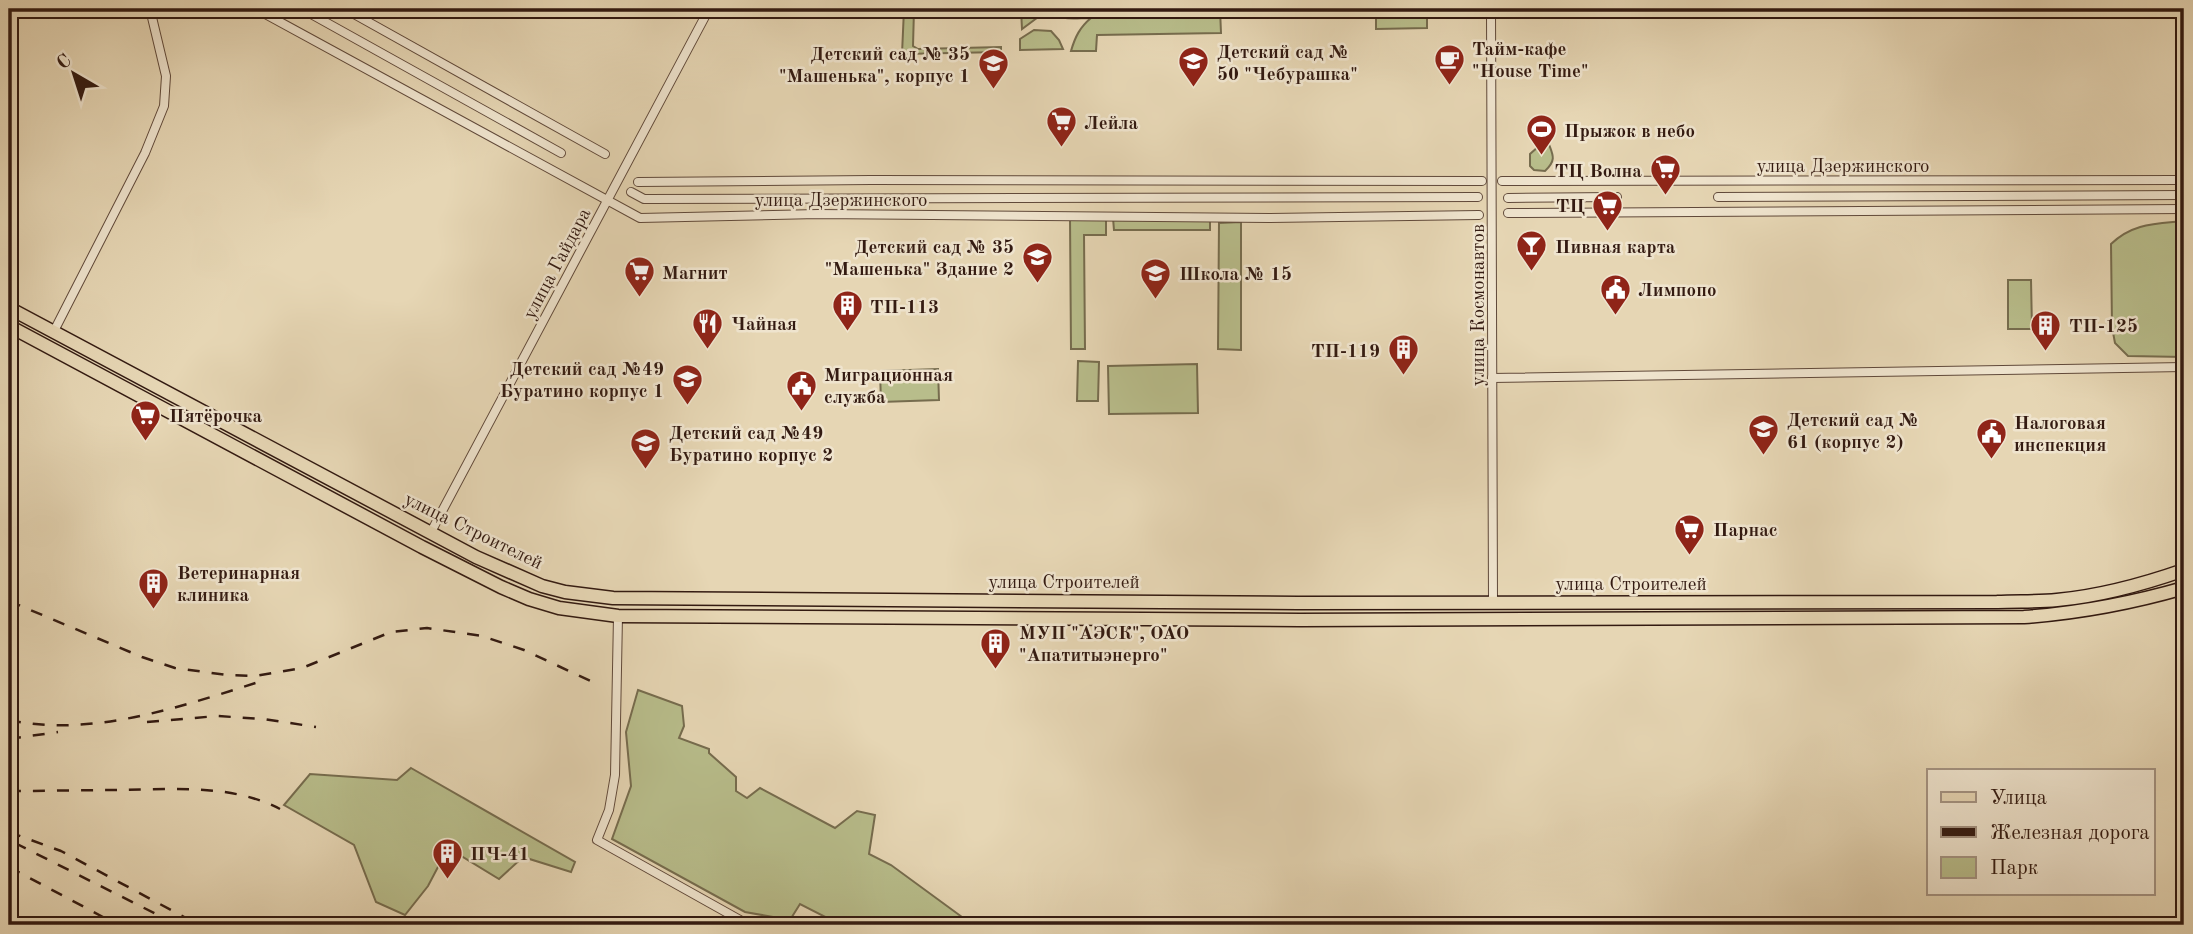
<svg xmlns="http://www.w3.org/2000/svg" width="2193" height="934" viewBox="0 0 2193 934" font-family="'Old Standard TT',serif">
<rect width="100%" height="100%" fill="#e6d6b4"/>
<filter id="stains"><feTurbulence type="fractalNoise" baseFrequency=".00286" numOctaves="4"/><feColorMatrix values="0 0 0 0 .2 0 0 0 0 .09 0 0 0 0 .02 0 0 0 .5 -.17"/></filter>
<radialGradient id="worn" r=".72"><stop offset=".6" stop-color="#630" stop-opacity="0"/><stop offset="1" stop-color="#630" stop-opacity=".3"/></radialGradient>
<g fill="#b8bd8b" stroke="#766c4e" stroke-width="2">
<path d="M904 9H914L913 46 918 49 1001 47V52L902 54Z"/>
<path d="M1021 9H1044L1045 12 1022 29Z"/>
<path d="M1047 9H1220L1221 33 1097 35 1096 51H1071C1075 37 1080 27 1091 18 1074 18 1060 22 1047 9Z"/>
<path d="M1376 9H1427V28L1376 29Z"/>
<path d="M1034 30 1051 31 1059 40 1063 49 1020 50V39Z"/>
<path d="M1547 139C1552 154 1558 159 1545 171L1534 170 1530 166V154Z"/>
<path d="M1070 218H1106V235H1084L1085 349H1071Z"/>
<path d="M1113 218H1210V230H1114Z"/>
<path d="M2184 221V357L2128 356 2115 343 2112 327 2111 244C2133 223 2155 224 2184 221Z"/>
<path d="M1241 222V350L1218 349 1219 223Z"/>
<path d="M2008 280H2031L2032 329H2008Z"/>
<path d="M1078 361 1099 362 1098 401H1077Z"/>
<path d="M1197 364 1198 413 1109 414 1108 366Z"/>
<path d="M938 369 939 400 881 402 880 371Z"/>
<path d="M638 690 682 706 684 726 679 738 709 749V753L736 777V791L747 798 760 788 835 828 857 811 875 815 869 854 891 865 962 917 958 925H841L800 904 790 920 745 912 612 839 631 786 626 732Z"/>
<path d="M411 768 575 862 571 872 523 857 499 879 448 848 428 886 405 915 376 902 354 845 284 805 310 774 397 780Z"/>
</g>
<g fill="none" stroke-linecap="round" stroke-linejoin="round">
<defs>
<g id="street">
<path d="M256 9 640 218 818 214 1269 218 1479 215"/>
<path d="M302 9 561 153"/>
<path d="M345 9 605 154"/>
<path d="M1491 9 1493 602"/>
<path d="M1502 181 2184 180"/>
<path d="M638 182 871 180 1482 181"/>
<path d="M631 192 644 199 1478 197"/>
<path d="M1718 197 2184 195"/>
<path d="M1508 198 1617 197"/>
<path d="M1508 213 2184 209"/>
<path d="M53 333 145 153 164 106 166 76 150 9"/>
<path d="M1492 378 2184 367"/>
<path d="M431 532 709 9"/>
<path d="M618 616 615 775 609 810 597 840 749 925"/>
</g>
<g id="primary">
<path d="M9 308 476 557 542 586 565 592 613 598 1298 603 1997 602C2017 601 2037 602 2057 600 2100 596 2144 584 2184 570"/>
<path d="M9 326 422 547 501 587 529 599 559 608 618 616 1300 620 2024 617C2079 613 2132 603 2184 588"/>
</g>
</defs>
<use href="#street" stroke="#60493a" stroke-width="10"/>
<use href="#primary" stroke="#331a11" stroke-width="15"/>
<use href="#street" stroke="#efe4ce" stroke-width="8"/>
<use href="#primary" stroke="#e6d6b4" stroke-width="12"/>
<g stroke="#331a11" stroke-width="2.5" stroke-dasharray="12 12" stroke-linecap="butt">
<path d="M9 601 142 657 175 668 227 675 255 676 302 668 391 632 427 628 482 636 524 650 599 685"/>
<path d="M9 720C93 738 182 706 262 681"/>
<path d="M147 722 217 716 264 719 316 727"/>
<path d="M9 739 58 732"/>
<path d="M9 791C46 791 84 790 121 790 173 789 232 784 280 809"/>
<path d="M9 832 61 851 199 925"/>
<path d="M15 843 162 917"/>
<path d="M9 867 118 925"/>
</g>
</g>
<defs>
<symbol id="cafe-pin" viewBox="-11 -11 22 30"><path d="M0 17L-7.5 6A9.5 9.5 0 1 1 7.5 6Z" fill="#8f2418" stroke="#efe4ce"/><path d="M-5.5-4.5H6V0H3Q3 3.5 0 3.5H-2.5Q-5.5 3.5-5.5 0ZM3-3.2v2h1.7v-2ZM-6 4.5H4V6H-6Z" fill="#fff"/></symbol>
<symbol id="school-pin" viewBox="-11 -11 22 30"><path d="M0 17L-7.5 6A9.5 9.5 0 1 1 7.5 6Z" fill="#8f2418" stroke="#efe4ce"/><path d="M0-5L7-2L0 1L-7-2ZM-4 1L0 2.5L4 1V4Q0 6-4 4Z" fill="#fff"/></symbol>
<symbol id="supermarket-pin" viewBox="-11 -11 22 30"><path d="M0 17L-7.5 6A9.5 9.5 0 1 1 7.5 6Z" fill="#8f2418" stroke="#efe4ce"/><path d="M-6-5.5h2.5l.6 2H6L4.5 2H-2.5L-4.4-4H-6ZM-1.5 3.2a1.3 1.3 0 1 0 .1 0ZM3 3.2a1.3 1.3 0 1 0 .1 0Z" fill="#fff"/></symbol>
<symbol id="stadium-pin" viewBox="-11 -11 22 30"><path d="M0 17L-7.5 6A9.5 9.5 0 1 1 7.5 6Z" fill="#8f2418" stroke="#efe4ce"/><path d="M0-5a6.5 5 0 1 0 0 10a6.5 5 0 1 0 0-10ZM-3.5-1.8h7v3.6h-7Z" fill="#fff"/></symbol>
<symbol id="bar-pin" viewBox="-11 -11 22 30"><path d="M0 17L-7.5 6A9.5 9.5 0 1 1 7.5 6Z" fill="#8f2418" stroke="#efe4ce"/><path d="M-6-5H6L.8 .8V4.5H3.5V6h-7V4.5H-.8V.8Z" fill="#fff"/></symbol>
<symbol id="civic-pin" viewBox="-11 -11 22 30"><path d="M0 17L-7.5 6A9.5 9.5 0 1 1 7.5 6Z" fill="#8f2418" stroke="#efe4ce"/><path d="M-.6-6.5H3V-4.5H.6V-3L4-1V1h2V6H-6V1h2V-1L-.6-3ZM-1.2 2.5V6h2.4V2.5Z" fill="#fff"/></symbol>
<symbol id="building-pin" viewBox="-11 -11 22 30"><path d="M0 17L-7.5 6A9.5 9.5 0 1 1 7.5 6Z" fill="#8f2418" stroke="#efe4ce"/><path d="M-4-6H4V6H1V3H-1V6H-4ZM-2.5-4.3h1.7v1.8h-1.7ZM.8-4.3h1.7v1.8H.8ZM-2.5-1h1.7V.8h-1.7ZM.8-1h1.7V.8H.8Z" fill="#fff"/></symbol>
<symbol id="restaurant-pin" viewBox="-11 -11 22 30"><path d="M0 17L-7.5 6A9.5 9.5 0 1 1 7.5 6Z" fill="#8f2418" stroke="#efe4ce"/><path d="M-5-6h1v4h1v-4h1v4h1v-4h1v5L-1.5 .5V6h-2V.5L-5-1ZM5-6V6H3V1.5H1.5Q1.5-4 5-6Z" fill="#fff"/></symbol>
</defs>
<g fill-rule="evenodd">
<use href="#cafe-pin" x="1432" y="42" width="35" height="47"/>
<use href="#school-pin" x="1176" y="44" width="35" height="47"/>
<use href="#school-pin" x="976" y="46" width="35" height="47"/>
<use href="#supermarket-pin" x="1044" y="104" width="35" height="47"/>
<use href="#stadium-pin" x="1524" y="112" width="35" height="47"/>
<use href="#supermarket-pin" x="1648" y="152" width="35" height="47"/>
<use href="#supermarket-pin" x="1590" y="188" width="35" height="47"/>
<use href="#bar-pin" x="1514" y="228" width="35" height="47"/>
<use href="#school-pin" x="1020" y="240" width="35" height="47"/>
<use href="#supermarket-pin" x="622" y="254" width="35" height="47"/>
<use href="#school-pin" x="1138" y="256" width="35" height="47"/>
<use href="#civic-pin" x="1598" y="272" width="35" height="47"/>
<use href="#building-pin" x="830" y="288" width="35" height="47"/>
<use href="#restaurant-pin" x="690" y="306" width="35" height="47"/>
<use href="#building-pin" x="2028" y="308" width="35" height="47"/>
<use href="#building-pin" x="1386" y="332" width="35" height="47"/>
<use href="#school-pin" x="670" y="362" width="35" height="47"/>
<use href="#civic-pin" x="784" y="368" width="35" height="47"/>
<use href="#supermarket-pin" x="128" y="398" width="35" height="47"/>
<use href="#school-pin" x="1746" y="412" width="35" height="47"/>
<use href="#civic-pin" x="1974" y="416" width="35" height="47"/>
<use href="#school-pin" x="628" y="426" width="35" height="47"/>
<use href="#supermarket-pin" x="1672" y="512" width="35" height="47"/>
<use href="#building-pin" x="136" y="566" width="35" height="47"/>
<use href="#building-pin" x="978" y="626" width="35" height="47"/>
<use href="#building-pin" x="430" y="836" width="35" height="47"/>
</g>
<g text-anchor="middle" stroke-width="5" stroke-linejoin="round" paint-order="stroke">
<g font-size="19" font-weight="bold" fill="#331a11" stroke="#efe4ce" text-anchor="start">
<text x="1472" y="55">Тайм-кафе<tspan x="1472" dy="22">"House Time"</tspan></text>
<text x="1217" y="58">Детский сад №<tspan x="1217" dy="22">50 "Чебурашка"</tspan></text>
<text x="970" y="60" text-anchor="end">Детский сад № 35<tspan x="970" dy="22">"Машенька", корпус 1</tspan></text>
<text x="1084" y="129">Лейла</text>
<text x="1564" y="137">Прыжок в небо</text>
<text x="1642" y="177" text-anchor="end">ТЦ Волна</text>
<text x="1585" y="212" text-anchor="end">ТЦ</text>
<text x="1014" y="253" text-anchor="end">Детский сад № 35<tspan x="1014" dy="22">"Машенька" Здание 2</tspan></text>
<text x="1555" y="253">Пивная карта</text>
<text x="662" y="279">Магнит</text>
<text x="1179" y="280">Школа № 15</text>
<text x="1638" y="296">Лимпопо</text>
<text x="870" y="313">ТП-113</text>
<text x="731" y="330">Чайная</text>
<text x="2069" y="332">ТП-125</text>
<text x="1380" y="357" text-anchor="end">ТП-119</text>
<text x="664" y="375" text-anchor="end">Детский сад №49<tspan x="664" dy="22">Буратино корпус 1</tspan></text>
<text x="824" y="381">Миграционная<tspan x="824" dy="22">служба</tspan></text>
<text x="169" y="422">Пятёрочка</text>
<text x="1787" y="426">Детский сад №<tspan x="1787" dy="22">61 (корпус 2)</tspan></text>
<text x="2014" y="429">Налоговая<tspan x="2014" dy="22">инспекция</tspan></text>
<text x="669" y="439">Детский сад №49<tspan x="669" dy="22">Буратино корпус 2</tspan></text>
<text x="1713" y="536">Парнас</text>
<text x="177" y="579">Ветеринарная<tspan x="177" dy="22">клиника</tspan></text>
<text x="1019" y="639">МУП "АЭСК", ОАО<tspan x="1019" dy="22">"Апатитыэнерго"</tspan></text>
<text x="470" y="860">ПЧ-41</text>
</g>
<g font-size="19" fill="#331a11" stroke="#efe4ce">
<text x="1843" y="172">улица Дзержинского</text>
<text x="841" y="206">улица Дзержинского</text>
<text transform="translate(556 263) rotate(-62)" y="7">улица Гайдара</text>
<text transform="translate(1477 305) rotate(-90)" y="7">улица Космонавтов</text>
<text transform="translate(474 530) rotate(26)" y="7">улица Строителей</text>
<text x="1064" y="588">улица Строителей</text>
<text x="1631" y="590">улица Строителей</text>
</g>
</g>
<rect width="2193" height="934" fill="none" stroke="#e6d6b4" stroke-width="35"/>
<rect x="10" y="10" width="2172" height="913" fill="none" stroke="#331a11" stroke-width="3.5"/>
<rect x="18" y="18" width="2158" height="899" fill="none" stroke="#331a11" stroke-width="2"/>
<rect x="1927" y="769" width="228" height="126" fill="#efe4ce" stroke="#a49382" stroke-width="2"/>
<rect x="1941" y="792" width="35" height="10" fill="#e6d6b4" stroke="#a49382" stroke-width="2"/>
<text x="1990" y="804" font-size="21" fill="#331a11">Улица</text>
<rect x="1941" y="827" width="35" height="10" fill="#331a11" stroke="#a49382" stroke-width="2"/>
<text x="1990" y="839" font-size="21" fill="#331a11">Железная дорога</text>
<rect x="1941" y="857" width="35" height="21" fill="#b8bd8b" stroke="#a49382" stroke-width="2"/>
<text x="1990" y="874" font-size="21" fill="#331a11">Парк</text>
<g transform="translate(74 74) rotate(321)" stroke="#efe4ce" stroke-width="5" paint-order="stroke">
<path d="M0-5L12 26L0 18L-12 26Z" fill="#331a11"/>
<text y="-10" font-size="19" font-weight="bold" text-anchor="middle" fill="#331a11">С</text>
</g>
<rect width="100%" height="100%" filter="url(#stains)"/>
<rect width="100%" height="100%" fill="url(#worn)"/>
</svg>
